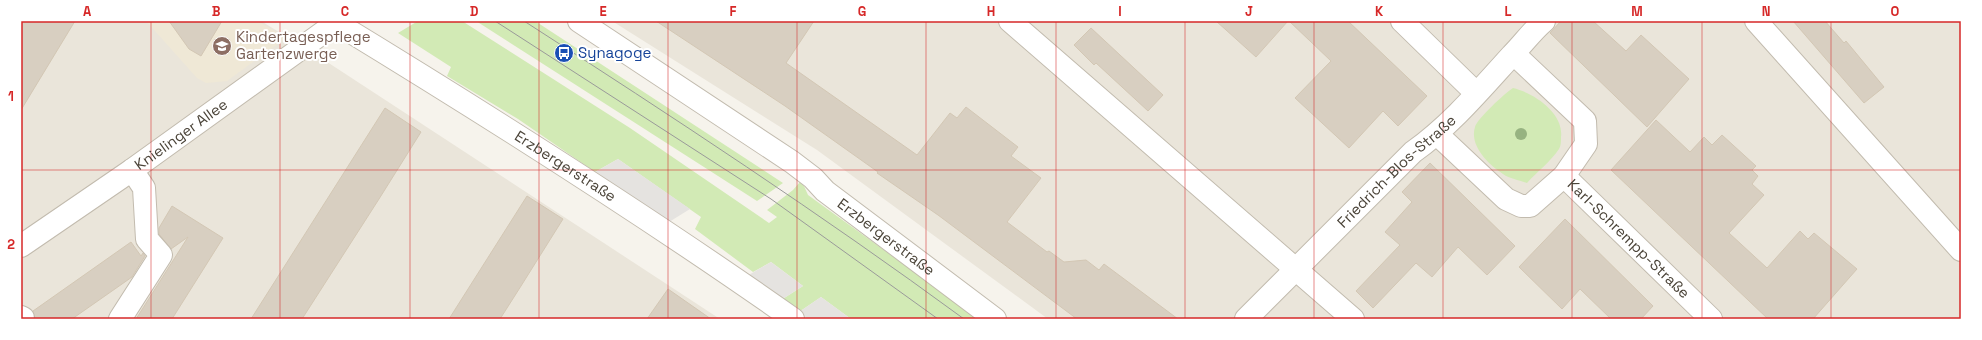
<svg xmlns="http://www.w3.org/2000/svg" width="1982" height="340" viewBox="0 0 1982 340" font-family="'Space Grotesk',sans-serif">
<rect width="100%" height="100%" fill="#f6f3ec"/>
<g fill="#eae5da">
<path d="M21 21H261L318 56 720 319H21Z"/>
<path d="M612 21H1961V319H1048L817 150Z"/>
</g>
<path fill="#efe8d6" d="M258 21 286 38 227 81 206 83 197 78 147 22Z"/>
<g fill="#d2eab5">
<path d="M418 21H462L630 128 769 223 777 217 767 210 793 190 800 182 804 186 808 195 979 319H851L821 297 799 312 781 300 803 286 771 262 753 272 695 229 701 217 618 159 595 172 518 119 447 76 451 67 398 33Z"/>
<path d="M476 21H535L783 183 757 201Z"/>
<path d="M1513 88C1534 93 1564 113 1561 137 1561 141 1561 146 1559 149 1551 161 1537 172 1527 183 1519 180 1510 179 1503 174 1489 165 1469 146 1475 127 1477 119 1505 93 1513 88Z"/>
</g>
<g fill="#e5e3e0">
<path d="M618 159 690 209 669 222 595 172Z"/>
<path d="M771 262 803 286 781 300 747 276Z"/>
<path d="M821 297 851 319H808L799 312Z"/>
</g>
<g fill="#d8cfc1" stroke="#d3c7b4">
<path d="M21 21H75L21 110Z"/>
<path d="M169 21H222L201 56 189 49Z"/>
<path d="M656 21H814L786 63 917 155 950 113 957 118 966 107 1018 147 1011 156 1041 178 1007 222 1047 252 1049 251 1064 262 1086 260 1099 270 1104 264 1178 319H1077L938 215 877 173 878 172 785 106Z"/>
<path d="M1216 21H1288L1256 57Z"/>
<path d="M1289 21H1348L1427 96 1398 126 1383 111 1349 148 1295 98 1331 61Z"/>
<path d="M1561 21H1593L1626 51 1641 35 1689 79 1647 127 1550 33Z"/>
<path d="M1793 21H1825L1844 43 1846 41 1884 87 1864 103Z"/>
<path d="M1091 28 1163 95 1148 111 1096 63 1094 65 1074 45Z"/>
<path d="M385 108 421 132 379 199 302 319H251Z"/>
<path d="M1656 120 1690 152 1704 137 1712 145 1722 135 1756 166 1752 170 1758 176 1752 184 1764 195 1729 233 1767 268 1800 231 1808 239 1814 233 1857 269 1813 319H1768L1611 170Z"/>
<path d="M1430 163 1515 246 1487 275 1458 247 1432 277 1416 263 1373 308 1356 291 1400 245 1385 232 1412 202 1402 192Z"/>
<path d="M527 196 563 219 521 286 500 319H449Z"/>
<path d="M172 206 223 238 172 319H136L188 237 171 249 159 234V228Z"/>
<path d="M1565 219 1653 306 1641 319H1611L1580 289 1562 309 1519 267Z"/>
<path d="M131 242 141 256 143 253 145 256 132 277 72 319H35L33 311Z"/>
<path d="M668 289 711 319H647Z"/>
</g>
<g fill="none" stroke-linecap="round" stroke-linejoin="round">
<defs>
<g id="minor">
<path id="s1" d="M333 21C489 116 644 214 793 319"/>
<path id="s2" d="M579 21 792 162 813 178 825 191 995 319"/>
<path d="M1010 21 1353 319"/>
<path d="M1402 21 1476 93"/>
<path d="M1756 21 1961 250"/>
<path d="M1438 135 1506 199 1521 206H1530L1564 176 1586 144 1585 121 1514 54"/>
<path id="s3" d="M1564 176 1711 319"/>
<path id="s4" d="M21 246 132 170 339 21"/>
<path d="M21 317 23 318"/>
<path d="M120 319 161 255 147 239 144 188 132 170"/>
<path id="s5" d="M1246 319 1413 152C1451 125 1481 89 1512 55 1523 44 1532 31 1544 21"/>
</g>
</defs>
<use href="#minor" stroke="#c2bbae" stroke-width="24"/>
<use href="#minor" stroke="#fff" stroke-width="22"/>
<g stroke="#9a9a9a" stroke-width="1">
<path d="M495 21 771 199 938 319"/>
<path d="M524 21C673 117 821 214 964 319"/>
</g>
</g>
<circle fill="#97b381" cx="1521" cy="134" r="6"/>
<path fill="none" stroke="#d62828" stroke-width="1" stroke-opacity="0.55" d="M151 21V319M280 21V319M410 21V319M539 21V319M668 21V319M797 21V319M926 21V319M1056 21V319M1185 21V319M1314 21V319M1443 21V319M1572 21V319M1702 21V319M1831 21V319M21 170H1961"/>
<defs>
<symbol id="school-disc" viewBox="-11 -11 22 22"><circle r="9.5" fill="#8d6e63" stroke="#fff"/><path d="M0-5L7-2L0 1L-7-2ZM-4 1L0 2.5L4 1V4Q0 6-4 4Z" fill="#fff"/></symbol>
<symbol id="bus-disc" viewBox="-11 -11 22 22"><circle r="9.5" fill="#1a4fb4" stroke="#fff"/><path d="M-5-6H5V4H4V6H2V4H-2V6H-4V4H-5ZM-3.5-4V0h7V-4ZM-3.5 1.2v1.5H-2V1.2ZM2 1.2v1.5H3.5V1.2Z" fill="#fff"/></symbol>
</defs>
<g fill-rule="evenodd">
<use href="#school-disc" x="211" y="35" width="22" height="22"/>
<use href="#bus-disc" x="553" y="42" width="22" height="22"/>
</g>
<g text-anchor="middle" stroke-width="4" stroke-linejoin="round" paint-order="stroke">
<g font-size="15" fill="#785e54" stroke="#fff" text-anchor="start">
<text x="236" y="42">Kindertagespflege<tspan x="236" dy="17">Gartenzwerge</tspan></text>
</g>
<g font-size="15" fill="#164399" stroke="#fff" text-anchor="start">
<text x="578" y="58">Synagoge</text>
</g>
<g font-size="15" fill="#4b4439" stroke="#fff">
<text dy="5" stroke="none"><textPath href="#s4" startOffset="195">Knielinger Allee</textPath></text>
<text dy="5" stroke="none"><textPath href="#s1" startOffset="274">Erzbergerstraße</textPath></text>
<text dy="5" stroke="none"><textPath href="#s5" startOffset="211">Friedrich-Blos-Straße</textPath></text>
<text dy="5" stroke="none"><textPath href="#s2" startOffset="376">Erzbergerstraße</textPath></text>
<text dy="5" stroke="none"><textPath href="#s3" startOffset="90">Karl-Schrempp-Straße</textPath></text>
</g>
</g>
<rect width="1982" height="340" fill="none" stroke="#ffffff" stroke-width="44"/>
<rect x="22" y="22" width="1938" height="296" fill="none" stroke="#d62828" stroke-width="1.5"/>
<g font-size="13" text-anchor="middle" font-weight="bold" fill="#d62828">
<text x="87" y="16">A</text>
<text x="216" y="16">B</text>
<text x="345" y="16">C</text>
<text x="474" y="16">D</text>
<text x="603" y="16">E</text>
<text x="733" y="16">F</text>
<text x="862" y="16">G</text>
<text x="991" y="16">H</text>
<text x="1120" y="16">I</text>
<text x="1249" y="16">J</text>
<text x="1379" y="16">K</text>
<text x="1508" y="16">L</text>
<text x="1637" y="16">M</text>
<text x="1766" y="16">N</text>
<text x="1895" y="16">O</text>
<text x="11" y="101">1</text>
<text x="11" y="249">2</text>
</g>
</svg>
